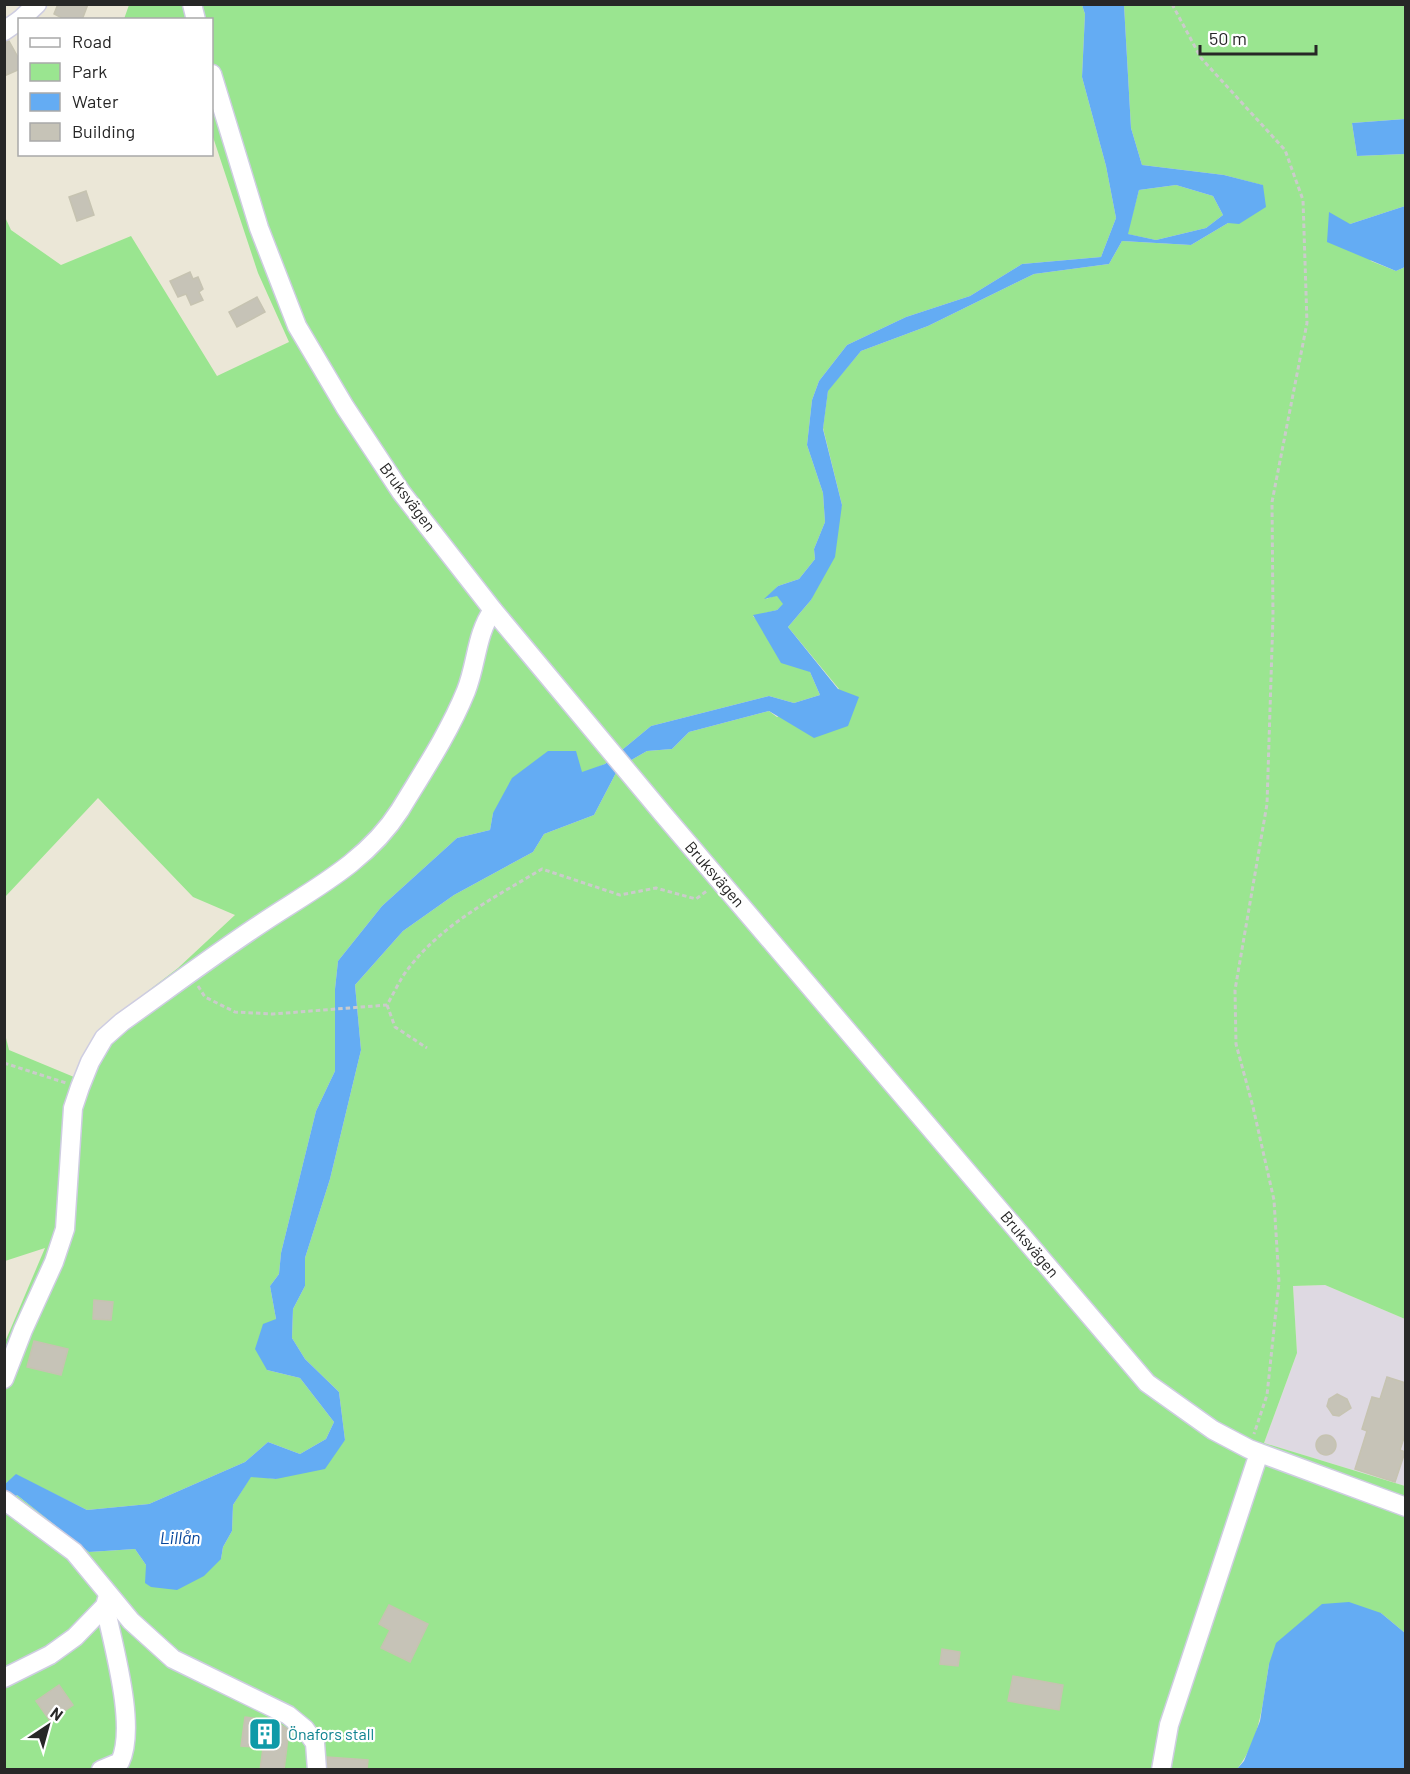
<svg xmlns="http://www.w3.org/2000/svg" width="1410" height="1774" viewBox="0 0 1410 1774" font-family="Barlow,sans-serif">
<rect width="100%" height="100%" fill="#ebe7d7"/>
<path fill="#ded9e2" d="M1325 1285 1405 1319V1486L1264 1443 1297 1353 1293 1286Z"/>
<g fill="#9ae590">
<path d="M129 5H1082L1085 14 1082 77 1106 166 1116 218 1101 257 1022 264 970 296 906 317 847 345 819 381 812 400 807 445 823 493 825 522 814 549 815 559 799 579 778 586 766 599 777 595 784 604 777 610 753 616 810 672 820 695 794 703 769 696 651 726 605 764 493 813 490 830 457 838 382 906 338 961 335 989V1071L316 1111 281 1253 279 1274 270 1286 276 1319 267 1370 300 1378 334 1422 326 1439 300 1454 268 1442 245 1462 149 1504 87 1510 16 1475 5 1484V1342L45 1248 5 1261 4 1030 9 1050 74 1077 89 1049 118 1014 178 968 235 915 193 897 98 798 5 897V217L11 230 61 265 131 236 217 376 289 342 258 273 212 134V20L124 19Z"/>
<path d="M1124 5H1405V119L1352 123 1357 156 1405 154V206L1350 224 1371 261 1396 271 1405 267V1319L1325 1285 1293 1286 1297 1353 1264 1443 1405 1486V1633L1381 1613 1269 1664C1263 1699 1261 1740 1237 1769L5 1770 4 1507 17 1495 89 1552 135 1549 146 1565 221 1559 223 1547 232 1531 233 1505 251 1476 276 1479 345 1440 339 1392 305 1359 292 1338 293 1309 305 1286V1258L330 1179 361 1050 355 985 403 931 454 895 533 852 544 834 594 815 619 767 647 751 672 749 689 732 769 711 777 717 839 689 788 627 811 600 842 505 823 428 828 390 861 351 928 326 1034 274 1109 264 1122 241 1191 245 1228 223 1262 185 1224 175 1142 165 1131 128Z"/>
<path d="M1176 185 1213 196 1223 215 1206 228 1156 240 1127 234 1139 190Z"/>
</g>
<g fill="#64acf3" fill-rule="evenodd">
<path d="M1082 5H1124L1131 128 1142 165 1224 175 1263 185 1266 207 1239 224 1228 223 1191 245 1122 241 1109 264 1034 274 928 326 861 351 828 391 823 429 842 505 835 557 811 600 788 627 838 689 859 697 848 726 814 738 769 711 689 732 672 749 647 751 619 767 594 815 544 834 533 852 454 895 403 931 355 985 361 1050 330 1179 305 1258V1286L293 1309 292 1338 305 1359 339 1392 345 1440 325 1469 276 1479 251 1477 233 1505 232 1531 223 1547 221 1559 204 1576 177 1590 151 1587 145 1583 146 1565 135 1549 89 1552 17 1495 5 1507V1484L16 1474 87 1510 149 1504 245 1462 268 1442 300 1454 326 1439 334 1422 300 1378 267 1370 255 1349 263 1324 276 1319 270 1286 279 1274 281 1253 316 1111 335 1071V989L338 961 382 906 457 838 490 830 493 813 512 778 548 751H576L582 772 605 764 651 726 769 696 794 703 820 695 810 672 781 663 753 615 777 610 783 604 777 596 764 599 778 586 799 579 815 559 814 549 825 522 823 493 807 445 812 400 819 381 847 345 906 317 970 296 1022 264 1101 257 1116 218 1106 166 1082 77 1085 14ZM1176 185 1213 196 1223 215 1206 228 1156 240 1128 234 1139 190Z"/>
<path d="M1405 119V154L1357 156 1352 123Z"/>
<path d="M1405 206V267L1396 271 1327 242 1329 212 1350 224Z"/>
<path d="M1349 1602 1381 1613 1405 1633V1769H1237L1244 1761 1260 1721 1269 1664 1276 1643 1322 1604Z"/>
</g>
<g fill="#c6c3b7" stroke="#c6c3b1" stroke-width="1.5">
<path d="M58 4H88L82 20H66L54 14Z"/>
<path d="M9 41 20 61V69L4 76V42Z"/>
<path d="M86 191 94 215 77 221 69 197Z"/>
<path d="M190 272 193 279 198 277 203 289 199 292 203 300 191 305 186 294 178 297 170 281Z"/>
<path d="M257 297 265 312 237 327 229 312Z"/>
<path d="M94 1300 113 1302 111 1320 93 1319Z"/>
<path d="M34 1341 68 1349 61 1375 27 1367Z"/>
<path d="M1387 1377 1406 1383V1432L1400 1450 1405 1452 1395 1482 1355 1469 1367 1431 1362 1429 1372 1397 1380 1399Z"/>
<path d="M1337 1394 1347 1399 1351 1408 1339 1416 1333 1415 1327 1406 1329 1399Z"/>
<circle cx="1326" cy="1445" r="10"/>
<path d="M389 1605 428 1624 410 1662 381 1648 390 1630 379 1624Z"/>
<path d="M942 1649 960 1652 958 1666 940 1664Z"/>
<path d="M1013 1676 1063 1685 1059 1710 1008 1701Z"/>
<path d="M59 1685 73 1705 50 1721 36 1701Z"/>
<path d="M245 1717 274 1721 289 1730 284 1770H260L263 1748 241 1746Z"/>
<path d="M327 1757 368 1760 367 1770H328Z"/>
</g>
<g fill="none" stroke-linecap="round" stroke-linejoin="round">
<defs>
<g id="minor">
<path d="M192 4 196 20"/>
<path d="M20 20 37 4"/>
<path d="M4 31 20 20"/>
<path d="M212 74 259 228 297 326 345 407 401 492 493 610 663 814 1147 1383 1213 1430 1249 1449 1406 1507"/>
<path d="M4 1379 23 1330 54 1262 65 1229 73 1108 80 1087 90 1062 104 1038 122 1022C167 990 211 957 256 927 307 892 365 865 400 810 423 772 449 733 466 691 477 663 476 634 493 610"/>
<path d="M4 1500 74 1552 131 1621 173 1659 288 1715 305 1729 315 1743 317 1770"/>
<path d="M4 1678 50 1655 75 1637 105 1606 107 1599"/>
<path d="M101 1770 120 1762C137 1727 113 1645 105 1606"/>
<path d="M1161 1770 1169 1725 1259 1453"/>
</g>
</defs>
<use href="#minor" stroke="#cecde1" stroke-width="21"/>
<g stroke="#cbcbcb" stroke-width="3" stroke-dasharray="4.5 3" stroke-linecap="butt">
<path d="M1172 4 1201 58 1285 150 1303 200 1307 323 1272 502 1273 616 1267 804 1235 990 1236 1044 1253 1107 1274 1200 1279 1282 1267 1395 1254 1434"/>
<path d="M198 986 205 997 235 1012 273 1014 387 1005C394 993 400 979 408 969 442 924 495 897 542 869L620 895 656 888 696 899 708 890"/>
<path d="M387 1005 395 1027 427 1048"/>
<path d="M4 1063 66 1083"/>
</g>
<use href="#minor" stroke="#fff" stroke-width="18"/>
</g>
<defs>
<symbol id="building-square" viewBox="-11 -11 22 22"><rect x="-9" y="-9" width="18" height="18" rx="4" fill="#0f9aa8" stroke="#fff"/><path d="M-4-6H4V6H1V3H-1V6H-4ZM-2.5-4.3h1.7v1.8h-1.7ZM.8-4.3h1.7v1.8H.8ZM-2.5-1h1.7V.8h-1.7ZM.8-1h1.7V.8H.8Z" fill="#fff"/></symbol>
</defs>
<g fill-rule="evenodd">
<use href="#building-square" x="246" y="1715" width="38" height="38"/>
</g>
<g text-anchor="middle" stroke-width="4.5" stroke-linejoin="round" paint-order="stroke">
<g font-size="16" fill="#272727" stroke="#fff">
<text transform="translate(408 497) rotate(53)" y="6">Bruksvägen</text>
<text transform="translate(715 874) rotate(49)" y="6">Bruksvägen</text>
<text transform="translate(1030 1244) rotate(50)" y="6">Bruksvägen</text>
</g>
<g font-size="16" fill="#0d838f" stroke="#fff" text-anchor="start">
<text x="288" y="1740">Önafors stall</text>
</g>
<g font-size="18" font-style="italic" fill="#07469b" stroke="#fff">
<text x="180" y="1544">Lillån</text>
</g>
</g>
<rect width="1410" height="1774" fill="none" stroke="#272727" stroke-width="12"/>
<rect x="18" y="18" width="195" height="138" fill="#ffffff" stroke="#a9a9a9" stroke-width="1.5"/>
<rect x="30" y="38" width="30" height="9" fill="#ffffff" stroke="#a9a9a9" stroke-width="1.5"/>
<text x="72" y="48" font-size="18" fill="#272727">Road</text>
<rect x="30" y="63" width="30" height="18" fill="#9ae590" stroke="#a9a9a9" stroke-width="1.5"/>
<text x="72" y="78" font-size="18" fill="#272727">Park</text>
<rect x="30" y="93" width="30" height="18" fill="#64acf3" stroke="#a9a9a9" stroke-width="1.5"/>
<text x="72" y="108" font-size="18" fill="#272727">Water</text>
<rect x="30" y="123" width="30" height="18" fill="#c6c3b7" stroke="#a9a9a9" stroke-width="1.5"/>
<text x="72" y="138" font-size="18" fill="#272727">Building</text>
<g transform="translate(48 1726) rotate(36)" stroke="#ffffff" stroke-width="4.5" paint-order="stroke">
<path d="M0-4.5L10 22L0 15L-10 22Z" fill="#272727"/>
<text y="-9" font-size="16" font-weight="bold" text-anchor="middle" fill="#272727">N</text>
</g>
<path d="M1200 45v9h116v-9" fill="none" stroke="#272727" stroke-width="3"/>
<text x="1209" y="45" font-size="18" fill="#272727" stroke="#ffffff" stroke-width="4.5" paint-order="stroke">50 m</text>
</svg>
